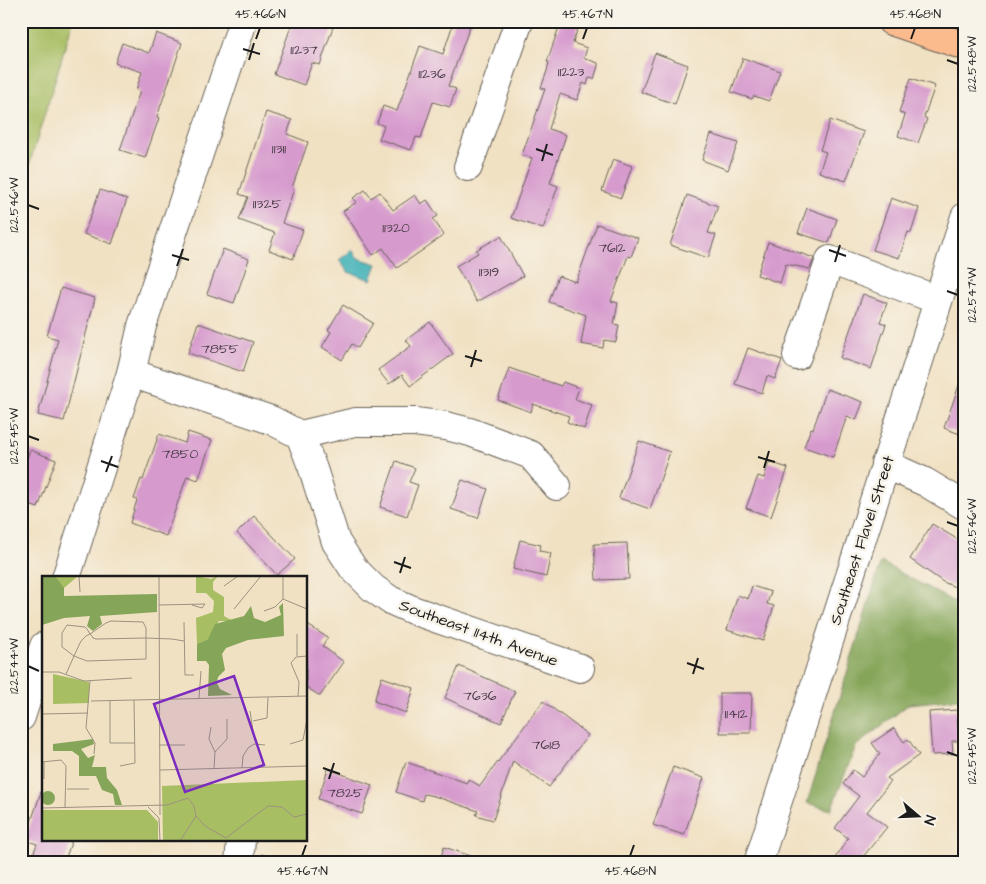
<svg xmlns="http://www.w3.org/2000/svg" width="986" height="884" viewBox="0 0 986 884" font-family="'Architects Daughter',sans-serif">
<rect width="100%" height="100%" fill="#f7f3e8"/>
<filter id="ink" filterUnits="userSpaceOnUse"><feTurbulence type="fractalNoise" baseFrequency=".02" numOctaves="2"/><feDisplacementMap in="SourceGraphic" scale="10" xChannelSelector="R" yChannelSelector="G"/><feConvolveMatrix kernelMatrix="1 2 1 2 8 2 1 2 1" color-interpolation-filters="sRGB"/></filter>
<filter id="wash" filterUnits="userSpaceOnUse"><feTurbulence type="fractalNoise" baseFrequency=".0096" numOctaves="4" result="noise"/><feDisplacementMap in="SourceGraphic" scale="20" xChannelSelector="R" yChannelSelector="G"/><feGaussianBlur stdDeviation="1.12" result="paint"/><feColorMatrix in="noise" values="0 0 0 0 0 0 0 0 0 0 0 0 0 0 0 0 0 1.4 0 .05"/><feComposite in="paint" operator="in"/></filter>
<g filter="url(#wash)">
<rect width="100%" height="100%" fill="#f1e1c3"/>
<path fill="#a7be63" stroke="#626d40" d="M21 21H73L21 192Z"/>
<path fill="#85a559" stroke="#50603a" d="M881 562 965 608V698L909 704 856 746 831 810 807 803Z"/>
<path fill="#40b1b7" stroke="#2e666a" d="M352 250 358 258 377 264 371 280 348 272 339 260Z"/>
<g id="blocks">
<g fill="#d69acd">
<path d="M293 21H335L320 65 312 63 304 85 274 74Z"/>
<path d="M454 21H472L448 86 456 89 450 107 433 102 421 138 416 137 411 150 379 139 384 126 377 123 383 106 397 111 420 46 443 54Z"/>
<path d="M561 21H580L573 43 587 48 584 58 598 63V66L594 79 589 78 587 85 583 83 577 100 560 94 549 129 566 135 550 183 558 186 543 229 511 218 532 158 522 155 545 89 541 88 547 71 549 62H547Z"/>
<path d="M156 33 182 43 157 117 159 118 145 158 120 150 140 91 136 90 142 72 115 63 122 43 149 53Z"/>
<path d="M655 53 688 65 675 104 641 92Z"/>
<path d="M743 58 780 71 769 101 754 96 752 99 731 92Z"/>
<path d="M911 78 935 86 924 117 927 119 918 143 898 136 905 115 899 112Z"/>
<path d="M266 112 292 120 287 134 308 142 292 188 294 189 282 223 303 230 293 259 269 250 275 233 239 220 248 197 239 194Z"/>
<path d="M830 120 864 132 846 181 819 172 826 152 820 150Z"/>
<path d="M711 134 738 143 728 170 702 160Z"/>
<path d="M613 159 632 166 621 198 602 191Z"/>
<path d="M100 190 127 199 112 244 84 234Z"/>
<path d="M365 190 371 198 380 192 393 210 415 195 421 204 427 200 438 216 433 219 444 235 397 268 383 248 373 255 343 211 357 202 353 198Z"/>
<path d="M687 195 718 206 708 233 716 235 708 258 670 245Z"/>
<path d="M891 198 919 208 911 233 908 232 899 258 873 250Z"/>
<path d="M807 208 837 219 829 243 798 233Z"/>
<path d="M597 224 638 238 631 257 628 256 611 301 618 303 614 324 619 325 616 342 604 340 603 348 581 344 586 315 549 302 558 276 576 282Z"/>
<path d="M501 236 523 276 477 302 456 266 478 253 476 250Z"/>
<path d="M768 242 814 258 810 269 786 264 780 283 757 275Z"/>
<path d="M223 249 249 259 234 303 207 294Z"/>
<path d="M61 288 95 298 64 421 38 415 58 339 47 336Z"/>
<path d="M863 294 887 303 880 322 886 324 871 369 840 358Z"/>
<path d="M343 305 373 323 358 348 352 344 342 360 322 347 331 332 328 330Z"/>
<path d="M430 322 453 354 410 386 402 375 389 384 378 370 411 346 406 340Z"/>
<path d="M198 323 253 342 243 372 188 353Z"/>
<path d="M748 348 782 360 775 379 767 376 762 393 735 384Z"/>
<path d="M509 368 561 386 563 382 579 388 575 399 592 405 584 429 567 422 569 416 533 404 531 412 498 400Z"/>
<path d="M963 374 965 375V436L944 428Z"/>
<path d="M827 389 863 402 856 420 847 416 833 457 804 447 811 428 813 429Z"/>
<path d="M188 432 212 440 198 480 187 476 166 536 130 523 137 500 134 499 141 479 143 480 159 434 185 443Z"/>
<path d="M639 441 670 452 650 509 619 498Z"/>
<path d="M30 450 56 460 38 508 21 502V474Z"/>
<path d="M396 461 415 468 409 482 418 485 407 516 380 507Z"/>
<path d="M769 462 788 468 771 517 746 508 758 476 764 478Z"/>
<path d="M462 480 488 489 478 518 451 509Z"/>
<path d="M254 516 295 559 277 575 237 533Z"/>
<path d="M932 524 965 544V591L943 582 910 559Z"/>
<path d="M520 540 541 545 539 551 551 553 546 577 513 569Z"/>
<path d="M627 543 629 579 596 580 594 544Z"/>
<path d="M752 586 771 592 767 604 774 606 763 641 727 630 738 595 748 599Z"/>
<path d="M306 624 328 638 322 646 344 662 320 696 306 687Z"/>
<path d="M459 666 515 691 501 723 445 698Z"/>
<path d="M382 677 414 688 406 713 374 701Z"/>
<path d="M720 693H752L751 733H720Z"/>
<path d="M543 701 588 735 549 787 513 761 493 820 476 815 478 811 434 796 424 794 422 801 396 792 406 762 467 783 468 779 480 786Z"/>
<path d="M957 710 959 741H952L953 754 932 755 929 712Z"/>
<path d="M894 728 904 742 908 739 919 755 887 778 891 781 867 812 887 827 858 863H832L848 838 835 828 859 796 843 784 853 770 862 777 880 754 872 743Z"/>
<path d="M673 767 704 778 684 835 653 825Z"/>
<path d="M328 769 372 785 362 814 318 799Z"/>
<path d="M41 792H44V840H72L64 863H30L37 844 25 840Z"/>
<path d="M444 847 483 860V863H439Z"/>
</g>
</g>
</g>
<g filter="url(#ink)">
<use href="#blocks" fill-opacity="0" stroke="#676156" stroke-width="1"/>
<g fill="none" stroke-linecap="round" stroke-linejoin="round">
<defs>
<g id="minor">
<path d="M468 167 519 21"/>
<path d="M797 356 830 260 938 300"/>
<path d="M131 373 271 420 300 435 313 469 336 542 353 568 373 588 390 600 415 611 580 668"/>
<path d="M300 435 355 422H415L446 426 470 432 531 455 557 486"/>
<path d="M885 464 925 482 965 506"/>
<path d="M66 578 131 373 142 326 243 21"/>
<path d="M21 717 44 646"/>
<path d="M239 863 241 840"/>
<path d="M758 863 965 217"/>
</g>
<path id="major" d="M891 21 965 46"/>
</defs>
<use href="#minor" stroke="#676156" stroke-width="30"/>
<use href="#major" stroke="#676156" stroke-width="30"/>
<path stroke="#676156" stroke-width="3" stroke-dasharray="4 4" stroke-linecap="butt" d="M261 855 283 863"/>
<use href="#minor" stroke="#fff" stroke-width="28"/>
<use href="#major" stroke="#fbbb8d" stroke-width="28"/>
</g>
</g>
<path fill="none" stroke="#1c1c1c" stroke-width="2" d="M256 39 260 28M583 39 587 28M911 39 915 28M243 49 260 54M249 60 254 43M947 60 958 64M536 149 553 155M542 161 547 144M28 205 39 209M829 250 846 256M172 255 189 260M835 262 840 245M177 266 183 249M947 291 958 295M465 356 482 361M471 367 476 350M28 436 39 440M758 457 775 462M101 461 118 467M764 468 769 451M106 472 112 456M947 522 958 526M394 562 411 568M400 573 405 557M687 663 704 669M28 666 39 671M693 674 698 658M947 752 958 756M323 768 340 774M329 779 334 763M302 856 306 845M630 856 634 845"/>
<g text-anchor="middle" stroke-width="5" stroke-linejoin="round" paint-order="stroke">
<g font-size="14" fill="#4a3c48">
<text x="304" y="54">11237</text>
<text x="571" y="76">11223</text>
<text x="432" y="78">11236</text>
<text x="279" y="153">11311</text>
<text x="267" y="208">11325</text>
<text x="396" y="232">11320</text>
<text x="612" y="252">7612</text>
<text x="489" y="276">11319</text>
<text x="220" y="353">7855</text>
<text x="180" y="458">7850</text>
<text x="480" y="700">7636</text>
<text x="736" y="718">11412</text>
<text x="546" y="749">7618</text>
<text x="345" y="797">7825</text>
</g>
<g font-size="16" fill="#1c1c1c" stroke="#f7f3e8">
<text transform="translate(861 540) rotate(-72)" y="6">Southeast Flavel Street</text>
<text transform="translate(479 632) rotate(20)" y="6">Southeast 114th Avenue</text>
</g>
</g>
<g transform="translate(42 576)">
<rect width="265" height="265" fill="#f1e1c3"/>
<path d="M0 0H36L22 12V20ZM154 0 169 3 176 0 171 6V14L182 21V40L191 45H177L166 63 155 68 154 42 171 36 172 25 164 17H154ZM11 98 47 106V127L11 128ZM265 204V265H121L120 210ZM0 234H105L116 246V265H0Z" fill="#a7be63"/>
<path d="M0 0H13L22 12V20L115 18V36L58 40 60 48 51 55 45 50 48 40 22 42 0 49ZM241 27 242 60 206 64 184 72 180 78 183 94 176 101 175 107 178 113 190 119 166 120 167 89 164 85H155V68L166 63 173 48 202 40 209 30 212 42 223 46 239 39 237 31ZM51 163 52 168 39 173 46 182 53 179 50 191H64L65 202 75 214 80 229H73L71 218 60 214 54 200H37V180L30 175H11V168ZM-1 222a7 7 0 1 1 14 0a7 7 0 1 1-14 0Z" fill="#85a559"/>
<path fill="none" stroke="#9c9280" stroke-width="1" d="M37 0 38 16M117 0 118 239M182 10 196 0M241 23 265 33M117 29 163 28 160 32 150 29M192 33 219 0M222 35 233 31 241 23V0M142 46 143 99H152M255 58V80M0 96H17L42 105 90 102M24 98 32 80 38 67 40 64 44 60 48 58 64 47 69 45 101 46 104 52V83L45 85 32 80 20 71V57L25 49 43 51 45 53 48 58 50 60 51 62 54 63 104 62 130 63 142 65M48 105 44 152 53 167 52 178M256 120 257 106 249 87 254 81 265 80M157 122 159 95M68 124V167H92M49 125 265 120M208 135 211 155M0 138 46 137M211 145 225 142 226 121M169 151 167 163 173 176M248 168 261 164 265 143M117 169H143M0 186 19 184 24 190 23 231M2 186V203M78 190 93 187 92 124M200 192 201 180 206 172 212 168 223 169M172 193 173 176 185 163V143M118 194 265 190M25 213H47M106 231 117 242M0 232 125 229 146 222 152 230 154 240 138 265M154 240 163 250 184 262 226 230 240 231 252 241 265 238M117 242 118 265"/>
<path fill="#7b2cbf" fill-opacity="0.15" stroke="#7b2cbf" stroke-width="2.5" d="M192 100 222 189 143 216 112 128Z"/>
<rect width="265" height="265" fill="none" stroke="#1c1c1c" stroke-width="2.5"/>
</g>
<rect width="986" height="884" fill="none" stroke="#f7f3e8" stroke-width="55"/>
<g transform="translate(918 816) rotate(109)" stroke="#f7f3e8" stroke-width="4" paint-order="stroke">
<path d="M0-4L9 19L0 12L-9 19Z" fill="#1c1c1c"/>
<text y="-8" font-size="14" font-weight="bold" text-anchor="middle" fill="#1c1c1c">N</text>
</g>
<rect x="28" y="28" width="930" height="828" fill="none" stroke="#1c1c1c" stroke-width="2"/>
<g font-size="12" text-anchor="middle" fill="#1c1c1c">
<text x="260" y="18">45.466°N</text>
<text x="587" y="18">45.467°N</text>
<text x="915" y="18">45.468°N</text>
<text transform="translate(972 64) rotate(-90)" y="4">122.548°W</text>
<text transform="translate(14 205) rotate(-90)" y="4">122.546°W</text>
<text transform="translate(972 295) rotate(-90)" y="4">122.547°W</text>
<text transform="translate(14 436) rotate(-90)" y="4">122.545°W</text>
<text transform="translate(972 526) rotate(-90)" y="4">122.546°W</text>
<text transform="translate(14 666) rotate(-90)" y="4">122.544°W</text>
<text transform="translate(972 756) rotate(-90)" y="4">122.545°W</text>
<text x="302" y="875">45.467°N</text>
<text x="630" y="875">45.468°N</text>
</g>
</svg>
